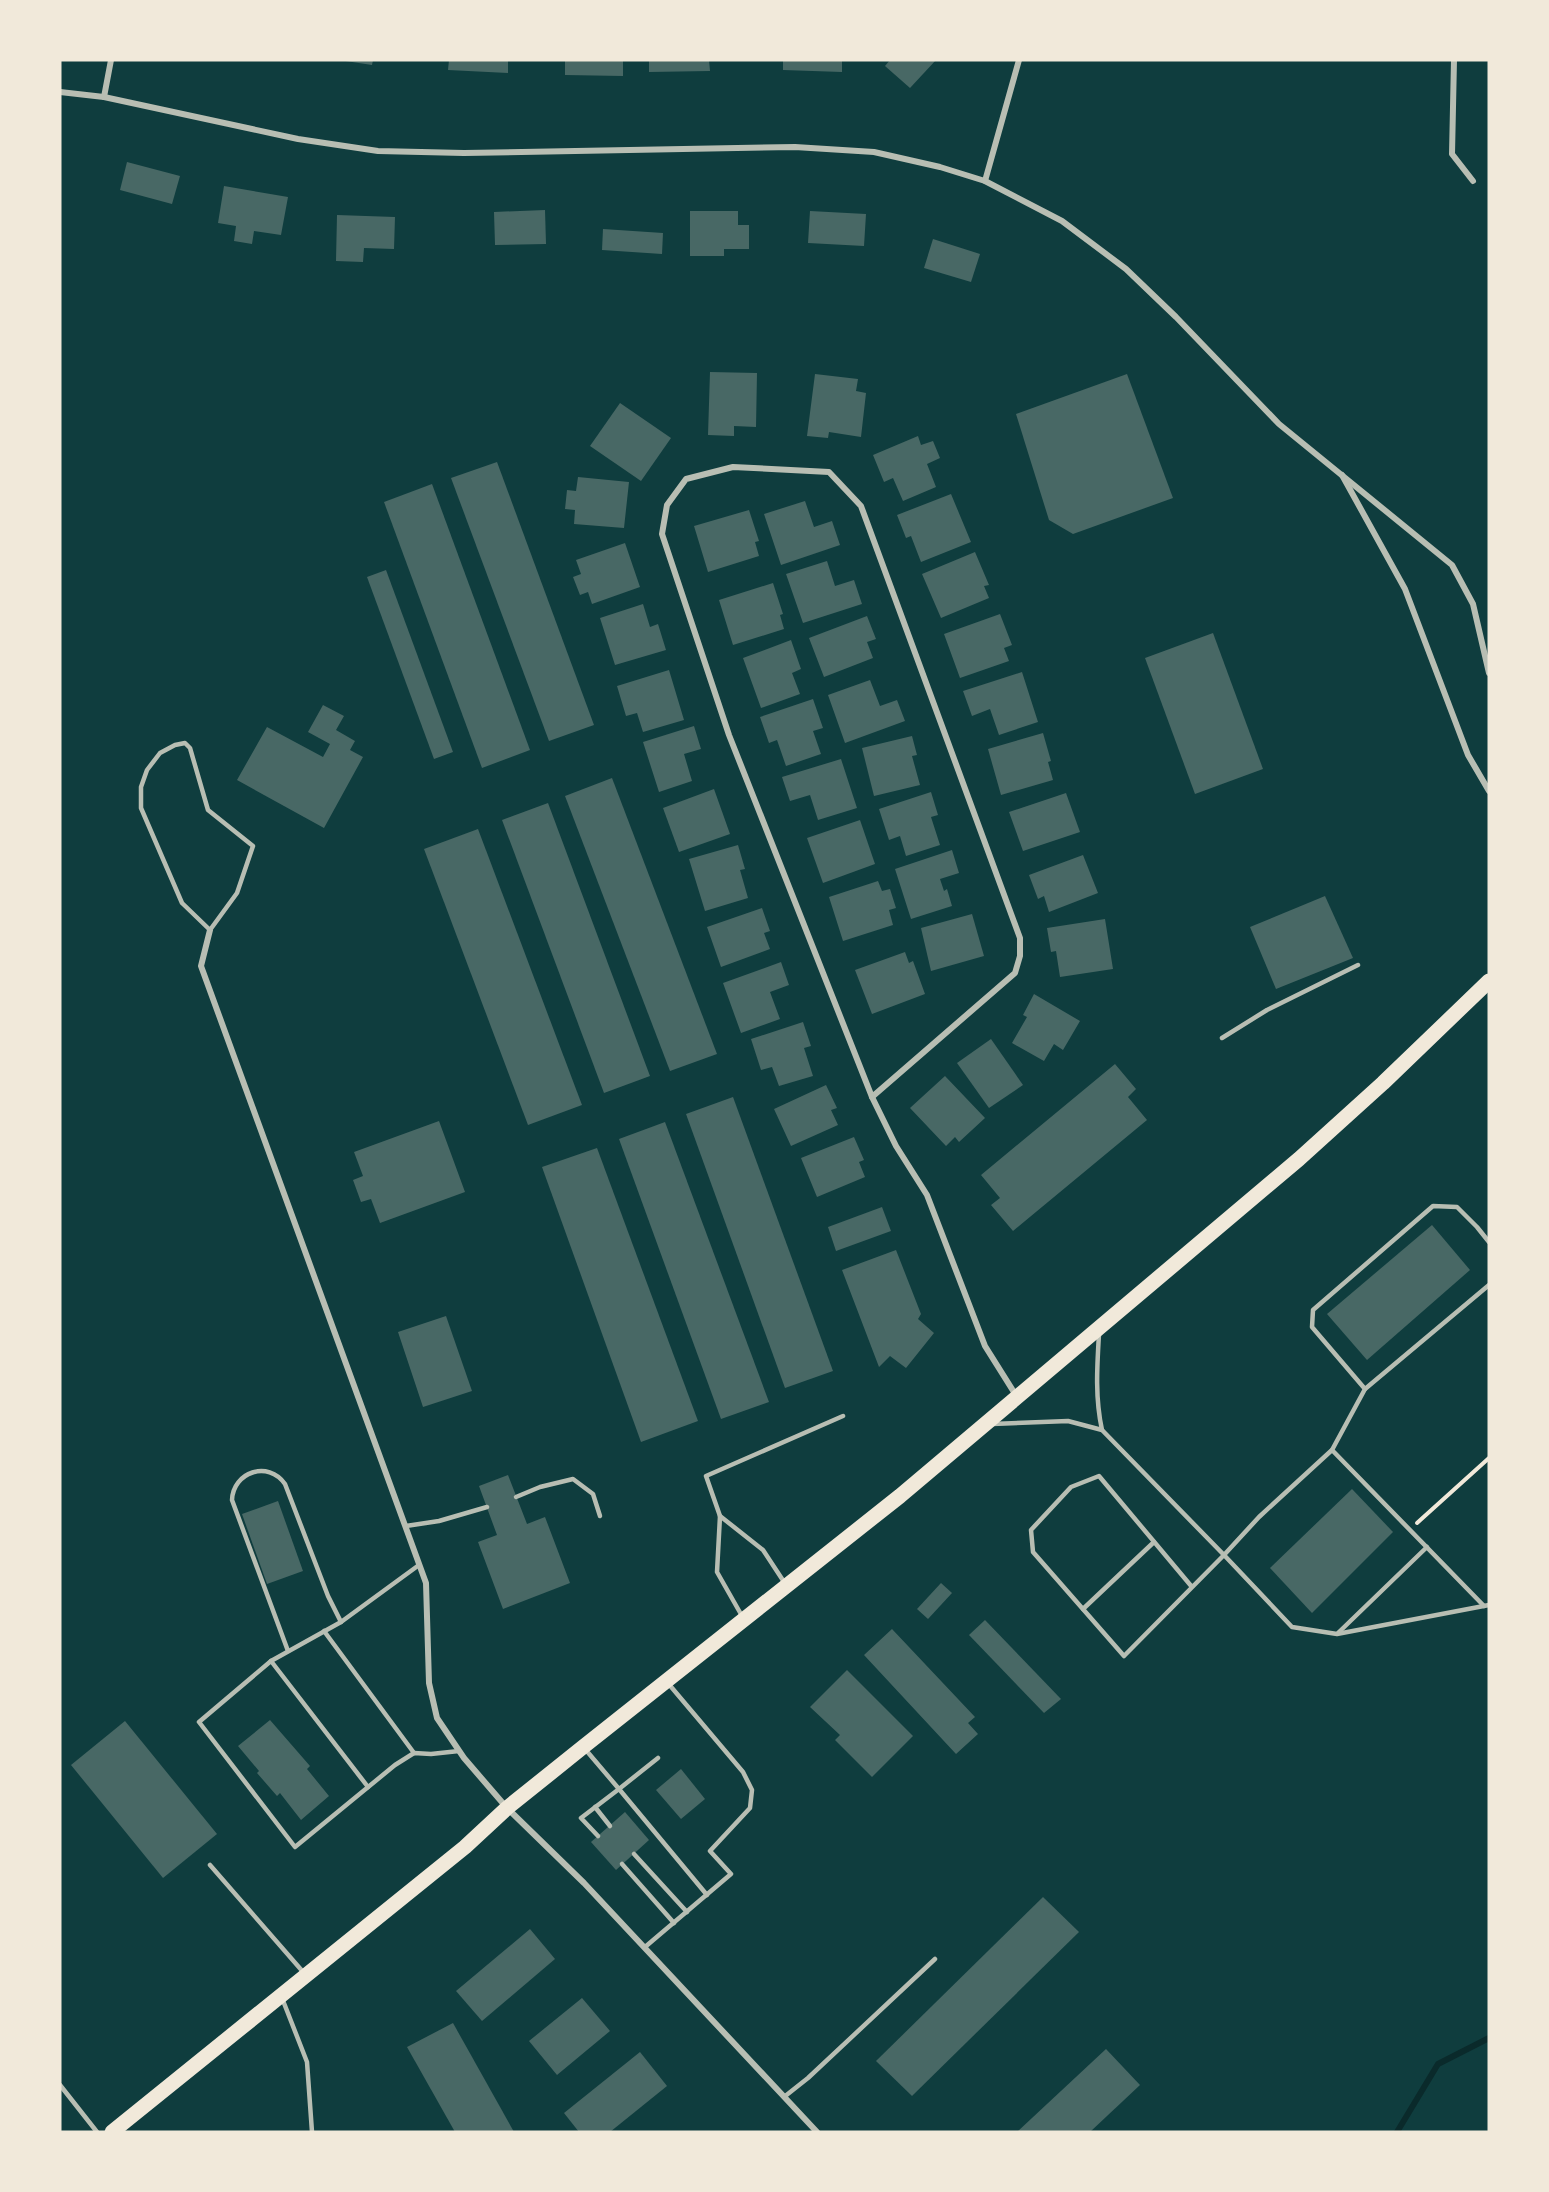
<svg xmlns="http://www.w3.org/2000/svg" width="1549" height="2192" viewBox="0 0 1549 2192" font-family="Overpass,sans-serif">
<rect width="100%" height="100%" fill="#0f3d3e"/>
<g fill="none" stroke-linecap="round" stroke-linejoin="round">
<path stroke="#0a2a2b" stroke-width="6" d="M1397 2132 1438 2064 1489 2038"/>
</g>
<g fill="#486865">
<path d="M339 60H373L372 65Z"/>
<path d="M449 60H508V73L448 70Z"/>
<path d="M565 60H623V76L565 75Z"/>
<path d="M649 60H709L710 71 649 72Z"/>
<path d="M783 60H842V72L783 70Z"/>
<path d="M890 60H936L910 88 885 66Z"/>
<path d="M127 162 180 176 172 204 120 190Z"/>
<path d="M224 186 288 197 281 235 254 231 252 244 234 241 236 226 218 223Z"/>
<path d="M545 210 546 244 495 245 494 212Z"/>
<path d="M690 211H738V225H749V249H724V256H690Z"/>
<path d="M810 211 866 214 864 246 808 243Z"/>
<path d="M337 215 395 217 394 249 364 248 363 262 336 261Z"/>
<path d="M603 229 663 233 662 254 602 250Z"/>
<path d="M933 239 980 254 971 282 924 268Z"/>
<path d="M710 372 757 373 756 427 734 426V436L708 435Z"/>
<path d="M815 374 858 379 856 391 866 393 861 437 829 432 828 438 807 436Z"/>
<path d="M1127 374 1173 498 1073 534 1049 520 1016 414Z"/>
<path d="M620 403 671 438 641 481 590 446Z"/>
<path d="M918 436 921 445 933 441 940 458 927 464 936 487 903 501 893 478 884 482 873 455Z"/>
<path d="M497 462 594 725 549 741 451 478Z"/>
<path d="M578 477 629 482 624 528 574 524 575 510 565 509 567 490 576 491Z"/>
<path d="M432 484 530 750 482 768 384 502Z"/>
<path d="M951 494 971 542 921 562 911 536 906 538 897 515Z"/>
<path d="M805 501 814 527 832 521 840 545 781 565 764 514Z"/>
<path d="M749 510 759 541 755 542 759 556 708 572 694 526Z"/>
<path d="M625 543 640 587 592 604 588 592 580 595 573 577 581 574 576 560Z"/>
<path d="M975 552 989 585 984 586 989 598 941 618 922 574Z"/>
<path d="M827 561 835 586 854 580 862 604 803 623 786 574Z"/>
<path d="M386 570 453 752 434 759 367 577Z"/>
<path d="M773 583 783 614 780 615 784 629 733 645 719 600Z"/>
<path d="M643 604 650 627 658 624 666 650 615 665 600 618Z"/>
<path d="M1000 614 1012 645 1004 648 1009 661 960 678 944 634Z"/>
<path d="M867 616 876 639 867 642 873 658 824 677 809 638Z"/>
<path d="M1213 633 1263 769 1195 794 1145 658Z"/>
<path d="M791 640 801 669 792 673 800 694 761 708 743 658Z"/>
<path d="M669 670 684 720 643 732 637 713 626 716 617 686Z"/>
<path d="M1022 672 1038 722 999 735 990 709 972 716 963 691Z"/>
<path d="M870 680 880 706 897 700 905 721 845 743 828 695Z"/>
<path d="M813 699 823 728 813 731 821 754 786 766 777 740 769 743 760 717Z"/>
<path d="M323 705 344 716 336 730 355 741 350 750 363 757 324 828 237 780 267 727 323 757 330 744 308 732Z"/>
<path d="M694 726 701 749 684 754 692 781 659 792 643 742Z"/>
<path d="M1043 733 1051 761 1048 762 1053 780 1001 795 988 749Z"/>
<path d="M912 736 917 755 912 756 920 785 874 796 862 748Z"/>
<path d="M841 759 857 808 818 820 810 795 790 801 782 777Z"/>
<path d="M612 778 717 1054 670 1071 565 796Z"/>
<path d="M714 789 730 834 679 852 663 808Z"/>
<path d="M931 792 938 815 931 817 940 845 906 856 900 836 889 840 879 809Z"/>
<path d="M1066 793 1080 832 1023 851 1009 812Z"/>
<path d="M548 803 650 1076 604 1093 502 820Z"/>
<path d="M860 820 875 864 823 883 807 838Z"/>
<path d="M478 829 582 1105 528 1125 424 849Z"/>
<path d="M738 845 745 869 740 870 748 898 705 911 689 859Z"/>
<path d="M952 850 959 873 940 879 944 891 947 889 952 906 911 919 895 869Z"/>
<path d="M1083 855 1098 893 1049 912 1044 896 1038 899 1029 875Z"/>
<path d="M878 881 882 891 890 889 896 908 889 910 893 925 843 941 829 897Z"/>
<path d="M1325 896 1353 958 1276 989 1250 927Z"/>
<path d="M762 908 770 931 764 933 770 949 721 967 707 927Z"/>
<path d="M972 914 984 956 931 971 921 928Z"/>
<path d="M1105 919 1113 969 1060 977 1056 951 1051 952 1047 928Z"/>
<path d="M905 952 909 963 913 961 925 994 872 1014 855 970Z"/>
<path d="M781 962 789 985 770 992 780 1019 741 1033 723 983Z"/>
<path d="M1034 994 1080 1021 1063 1050 1054 1044 1044 1061 1012 1043 1027 1017 1023 1015Z"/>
<path d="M803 1022 811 1046 804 1048 813 1076 779 1086 772 1067 761 1070 751 1039Z"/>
<path d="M991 1039 1023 1085 989 1108 957 1063Z"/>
<path d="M1115 1064 1136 1089 1128 1097 1147 1120 1013 1231 991 1205 1000 1198 981 1175Z"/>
<path d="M945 1076 985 1118 959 1142 955 1137 946 1146 910 1108Z"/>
<path d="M826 1085 837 1108 831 1110 838 1125 791 1146 774 1109Z"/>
<path d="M733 1097 833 1371 785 1388 686 1114Z"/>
<path d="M439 1121 465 1192 380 1223 371 1199 361 1202 353 1180 363 1176 354 1152Z"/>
<path d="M665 1122 769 1402 721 1419 619 1139Z"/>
<path d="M854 1137 864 1160 859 1162 865 1177 817 1197 801 1158Z"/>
<path d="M597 1148 698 1421 641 1442 542 1167Z"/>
<path d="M882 1207 891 1231 836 1251 828 1227Z"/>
<path d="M1432 1225 1470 1270 1367 1360 1327 1314Z"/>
<path d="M896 1250 921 1314 918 1319 934 1333 906 1368 890 1356 879 1367 842 1270Z"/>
<path d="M446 1316 472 1391 423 1407 398 1332Z"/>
<path d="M508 1475 527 1524 545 1517 570 1583 503 1609 478 1542 497 1535 479 1486Z"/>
<path d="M1352 1489 1393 1532 1312 1613 1270 1568Z"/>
<path d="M278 1501 303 1571 267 1584 242 1514Z"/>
<path d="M941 1583 952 1593 928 1619 917 1609Z"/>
<path d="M985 1620 1061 1699 1044 1713 969 1635Z"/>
<path d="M892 1629 975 1717 968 1723 978 1734 956 1754 864 1655Z"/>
<path d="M847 1670 913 1736 872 1777 835 1740 840 1735 810 1707Z"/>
<path d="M270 1720 310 1766 307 1769 329 1796 301 1820 280 1793 277 1796 257 1773 259 1771 238 1746Z"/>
<path d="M125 1721 217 1834 163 1878 71 1765Z"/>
<path d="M681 1769 705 1799 681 1819 656 1790Z"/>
<path d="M625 1812 649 1840 616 1870 591 1842Z"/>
<path d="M1043 1897 1079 1932 912 2096 876 2061Z"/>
<path d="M530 1929 555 1959 482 2021 456 1991Z"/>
<path d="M582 1998 610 2031 557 2075 529 2041Z"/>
<path d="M453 2023 514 2132H455L407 2047Z"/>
<path d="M1106 2049 1140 2085 1090 2132H1017Z"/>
<path d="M640 2052 667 2086 610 2132H579L564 2113Z"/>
</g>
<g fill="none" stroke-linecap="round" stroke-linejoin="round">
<path stroke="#f1e9da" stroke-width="4" d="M1417 1523 1489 1458"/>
<g stroke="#b8beb3" stroke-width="4.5">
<path d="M185 743 190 748 208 810 253 846 237 893 210 930 182 903 141 808V787L147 770 160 753 175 745Z"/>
<path d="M1222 1038 1267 1010 1358 965"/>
<path d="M1099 1334C1097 1367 1095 1398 1102 1430"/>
<path d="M1365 1389 1312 1327 1313 1310 1433 1206 1457 1207 1477 1227 1489 1242"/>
<path d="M992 1424 1068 1421 1102 1430 1224 1555 1292 1627 1337 1634 1489 1605"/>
<path d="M1332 1450 1484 1606"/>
<path d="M516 1497 540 1487 573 1479 593 1494 600 1516"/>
<path d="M720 1516 763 1550 786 1585"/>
<path d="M406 1526 439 1521 487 1507"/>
<path d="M419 1565 341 1622 271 1661 199 1722 295 1847 395 1765 414 1753 431 1754 459 1751"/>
<path d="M1192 1587 1099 1476 1071 1487 1031 1530 1033 1552 1124 1656 1224 1555 1259 1517 1332 1450 1365 1389 1489 1285"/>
<path d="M1083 1609 1154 1542"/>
<path d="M742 1616 717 1572 720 1516 706 1476 843 1416"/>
<path d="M324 1631 414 1753"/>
<path d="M1338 1633 1427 1547"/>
<path d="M288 1651 232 1500C233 1472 268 1460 285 1484L328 1596 341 1622"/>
<path d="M271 1661 368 1787"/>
<path d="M585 1749 619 1789 581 1818 598 1836"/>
<path d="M658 1758 619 1789 707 1895"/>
<path d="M595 1807 610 1826"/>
<path d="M634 1854 687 1912"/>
<path d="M622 1864 674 1923"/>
<path d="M210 1865 304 1973"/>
<path d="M645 1947 731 1874 710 1851 750 1808 752 1790 743 1772 667 1682"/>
<path d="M282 1998 307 2062 312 2132"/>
<path d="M60 2085 97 2132"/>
<path d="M784 2097 808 2078 935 1959"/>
</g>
<g stroke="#b8beb3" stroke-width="6">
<path d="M1454 60 1452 154 1473 181"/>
<path d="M60 92 104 97 298 139 378 151 464 153 795 147 874 152 940 167 985 181 1062 221 1126 269 1176 317 1279 424 1452 565 1473 604 1489 673"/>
<path d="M104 97 111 60"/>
<path d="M985 181 1019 60"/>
<path d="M733 467 829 472 861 506 1020 938V956L1015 973 872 1097 729 735 662 534 667 505 686 479Z"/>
<path d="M1342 475 1405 589 1468 755 1489 791"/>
<path d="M210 930 201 966 426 1583 429 1683 437 1718 464 1758 507 1808 584 1883 817 2132"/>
<path d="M872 1097 896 1146 927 1195 985 1346 1017 1397"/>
</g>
<path stroke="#f1e9da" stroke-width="15" d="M112 2132 465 1847 507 1808 583 1747 900 1496 1299 1159 1383 1083 1489 981"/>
</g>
<rect width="1549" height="2192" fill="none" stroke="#f1e9da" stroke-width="123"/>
</svg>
